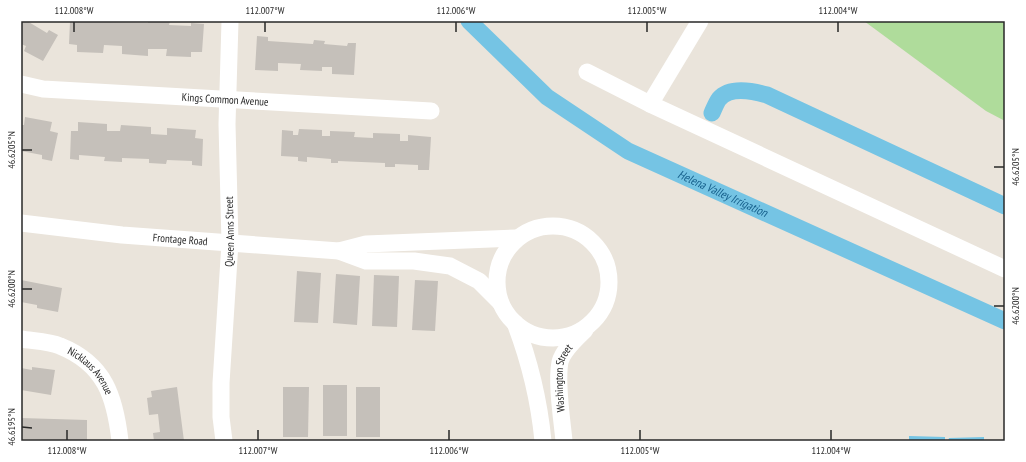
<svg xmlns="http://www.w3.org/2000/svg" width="1026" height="462" viewBox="0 0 1026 462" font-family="'PT Sans Narrow',sans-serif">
<rect width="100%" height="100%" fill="#eae4db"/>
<path fill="#afdc9b" d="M864 21H1005V121L986 111Z"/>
<g fill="#75c4e4">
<path d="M909 436 945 437V441H909Z"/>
<path d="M984 437V441H948L949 438Z"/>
</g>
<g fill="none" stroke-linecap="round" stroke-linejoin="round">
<g stroke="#75c4e4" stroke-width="17">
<path id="s1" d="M469 21 547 97 628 151 1005 321"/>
<path d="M712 113C714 109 716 103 719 99 730 86 753 91 767 95L1005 206"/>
</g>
</g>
<g fill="#c5c0ba">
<path d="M21 21H27L47 33 49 30 58 35 43 61 24 51 26 46 21 44Z"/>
<path d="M70 21 148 23V21H170L169 25 191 26V23L204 24 202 52H191V57L166 56 167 49H148V56L122 54V46L104 45 103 53 77 52V45L69 44Z"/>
<path d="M257 36 268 37V41L313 44 314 40 325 41 324 44 347 46 348 43H356L354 75 332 74V67H322V71L300 70 301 64 278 63V71L255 70Z"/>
<path d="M25 117 52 122 50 131 58 133 52 161 42 159V155L21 151V125H24Z"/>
<path d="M78 122 107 124V131H120L121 125 151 127V134L167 135V128L196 130 195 138 203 139 202 166 192 165V161L167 160 166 164 149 163V159L122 158V162L104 161 105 157 79 155V160L70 159 71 131H78Z"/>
<path d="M299 129 322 130V136H330V131L355 132 354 137 373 138V133L400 134V141H408V135L431 137 429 170H418V165L395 164V167H385V163L338 161V163H331V159L307 157V162L298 161V157L281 156 282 130 293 131V135H298Z"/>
<path d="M297 271 321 273 318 323 294 322Z"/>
<path d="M336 274 360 276 357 325 333 323Z"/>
<path d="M374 275 399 276 397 327 372 326Z"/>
<path d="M21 280 62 288 58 312 37 308V305L21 302Z"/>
<path d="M415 280 438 281 435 331 412 330Z"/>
<path d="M32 367 55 370 51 395 21 390V368L32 370Z"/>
<rect x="323" y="385" width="24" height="51"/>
<path d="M177 387 184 441H154L153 433 160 432 158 414 149 415 147 398 152 397 151 391Z"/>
<path d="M283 387H309L308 437H283Z"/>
<rect x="356" y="387" width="24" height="50"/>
<path d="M21 418 87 420V441L21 439Z"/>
</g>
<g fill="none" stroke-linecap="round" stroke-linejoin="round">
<g stroke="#fff" stroke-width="17">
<path d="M587 72 650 104 1005 269"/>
<path id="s2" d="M21 84 43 89 431 111"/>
<path d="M650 104 700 21"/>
<path id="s3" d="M21 223 122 235 339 251 366 261H414L450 266 479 281 500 302"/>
<circle cx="553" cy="282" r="56"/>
<path d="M339 251 366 244 516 238"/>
<path d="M515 323C530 362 539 400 543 441"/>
<path id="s4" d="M21 339C33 341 49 341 60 346 105 364 115 397 120 441"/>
<path id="s5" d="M224 441 221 417V383L230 243 227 124 230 21"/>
<path id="s6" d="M564 441C562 420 556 383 560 362 563 350 576 339 585 330"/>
</g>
</g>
<path fill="none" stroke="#282828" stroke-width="1.5" d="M74 32V22M265 32V22M456 32V22M647 32V22M838 32V22M22 150H32M994 167H1004M22 289H32M994 306H1004M22 427 32 428M67 440V430M258 440V430M449 440V430M640 440V430M831 440V430"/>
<g text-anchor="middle" stroke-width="3" stroke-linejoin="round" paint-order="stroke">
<g font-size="11" fill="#282828" stroke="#fff">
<text dy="4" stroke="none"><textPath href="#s2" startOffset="205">Kings Common Avenue</textPath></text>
<text dy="4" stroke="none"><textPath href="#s5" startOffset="210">Queen Anns Street</textPath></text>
<text dy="4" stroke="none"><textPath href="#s3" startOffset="160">Frontage Road</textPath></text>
<text dy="4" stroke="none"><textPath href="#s4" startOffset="80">Nicklaus Avenue</textPath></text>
<text dy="4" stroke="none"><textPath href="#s6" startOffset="64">Washington Street</textPath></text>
</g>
<g font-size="12" font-style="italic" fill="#17618d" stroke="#fff">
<text dy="4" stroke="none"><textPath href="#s1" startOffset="310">Helena Valley Irrigation</textPath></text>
</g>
</g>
<rect width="1026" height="462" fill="none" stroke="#ffffff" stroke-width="44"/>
<rect x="22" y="22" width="982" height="418" fill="none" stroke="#282828" stroke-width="1.5"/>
<g font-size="10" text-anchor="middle" fill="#282828">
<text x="74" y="14">112.008°W</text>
<text x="265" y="14">112.007°W</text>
<text x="456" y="14">112.006°W</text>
<text x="647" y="14">112.005°W</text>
<text x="838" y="14">112.004°W</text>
<text transform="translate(11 150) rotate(-90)" y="4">46.6205°N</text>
<text transform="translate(1015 167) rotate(-90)" y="4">46.6205°N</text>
<text transform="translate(11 289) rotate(-90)" y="4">46.6200°N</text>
<text transform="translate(1015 306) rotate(-90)" y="4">46.6200°N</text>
<text transform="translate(11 427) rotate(-90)" y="4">46.6195°N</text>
<text x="67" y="454">112.008°W</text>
<text x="258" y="454">112.007°W</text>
<text x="449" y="454">112.006°W</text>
<text x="640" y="454">112.005°W</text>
<text x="831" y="454">112.004°W</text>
</g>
</svg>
